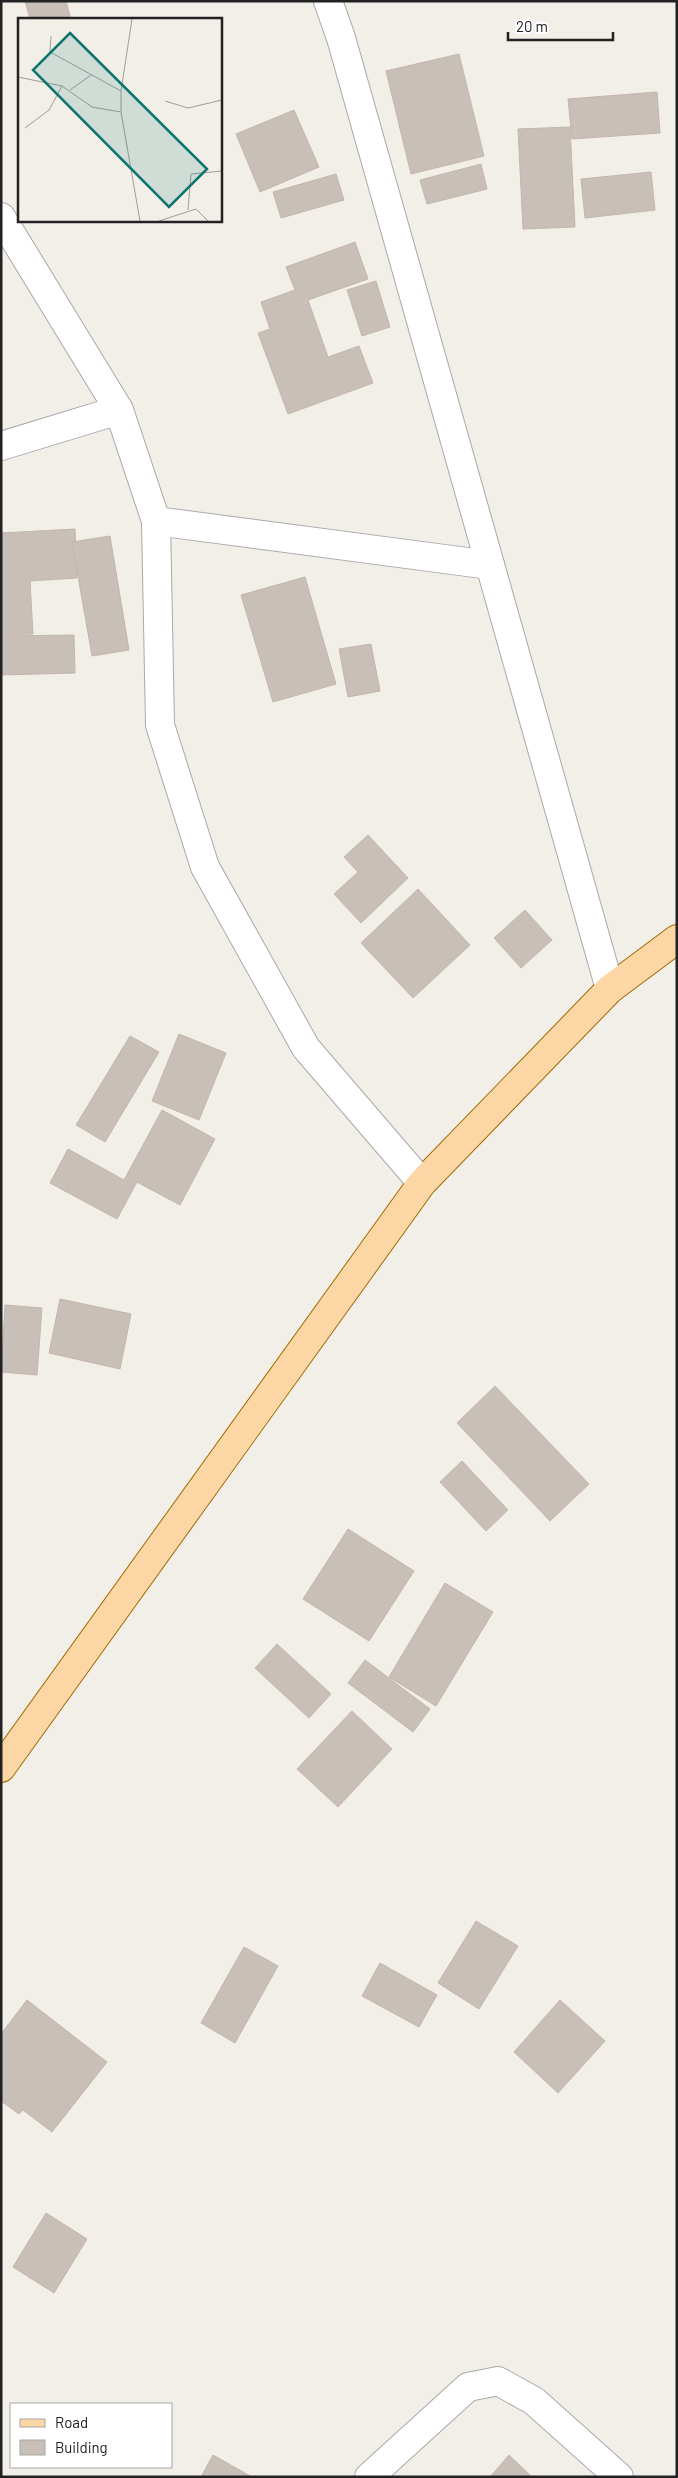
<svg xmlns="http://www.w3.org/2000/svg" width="678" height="2478" viewBox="0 0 678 2478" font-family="Barlow,sans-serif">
<rect width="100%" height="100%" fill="#f2efe9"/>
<g fill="#c7bfb8" stroke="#c4b6ab">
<path d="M25 1H66L71 19H30Z"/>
<path d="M459 54 484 156 411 174 386 71Z"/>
<path d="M657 92 660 133 572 139 568 99Z"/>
<path d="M294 110 319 167 260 192 236 134Z"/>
<path d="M570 127 575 227 523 229 518 129Z"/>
<path d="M481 164 487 189 427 204 420 180Z"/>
<path d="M651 172 655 210 585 218 581 179Z"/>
<path d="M336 174 344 200 281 218 273 192Z"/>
<path d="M355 242 368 279 308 300 328 357 359 346 373 383 288 414 258 333 270 329 261 302 295 290 286 267Z"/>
<path d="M376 281 390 327 362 336 347 290Z"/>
<path d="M75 529 77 578 30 581 33 634 1 635V533Z"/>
<path d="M110 536 129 650 92 656 72 542Z"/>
<path d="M305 577 336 684 273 702 241 595Z"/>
<path d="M74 635 75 673 2 675 1 636Z"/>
<path d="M371 644 380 691 348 697 339 649Z"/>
<path d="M368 835 408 878 361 923 334 894 358 872 344 857Z"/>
<path d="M418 889 470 945 413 998 361 943Z"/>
<path d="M525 910 552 940 521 968 494 938Z"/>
<path d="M179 1034 226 1053 199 1120 152 1101Z"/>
<path d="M130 1036 159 1052 105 1142 76 1125Z"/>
<path d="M162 1110 215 1139 180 1205 137 1182 117 1219 50 1183 68 1149 124 1180Z"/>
<path d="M60 1299 131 1314 120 1369 49 1353Z"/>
<path d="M5 1305 42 1308 37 1375 1 1372Z"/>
<path d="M495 1386 589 1484 550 1521 457 1423Z"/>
<path d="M462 1461 508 1510 486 1531 440 1482Z"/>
<path d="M348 1529 414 1571 369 1641 303 1599Z"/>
<path d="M445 1583 493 1612 436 1706 389 1677Z"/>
<path d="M277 1644 331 1694 309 1718 255 1668Z"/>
<path d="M365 1660 430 1709 413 1732 348 1683Z"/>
<path d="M352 1711 392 1749 338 1807 297 1769Z"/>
<path d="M476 1921 518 1946 479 2009 438 1983Z"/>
<path d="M244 1947 278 1966 235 2043 201 2023Z"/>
<path d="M380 1963 437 1995 419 2027 362 1996Z"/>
<path d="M27 2000 107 2062 52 2132 23 2110 19 2114 1 2101V2034Z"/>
<path d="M560 2000 605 2041 558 2093 514 2052Z"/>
<path d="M46 2213 87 2239 54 2293 13 2267Z"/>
<path d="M213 2455 252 2477H201Z"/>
<path d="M509 2455 532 2477H490Z"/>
</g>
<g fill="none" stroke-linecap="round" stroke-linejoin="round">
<defs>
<g id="minor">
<path d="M328 1 341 38 610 989"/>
<path d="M1 217 119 410 156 521 160 725 205 867 306 1048 422 1183"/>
<path d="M1 446 119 410"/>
<path d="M156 521 490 565"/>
<path d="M369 2477 468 2387 498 2381 534 2401 619 2477"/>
</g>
<path id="major" d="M1 1768 422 1183 610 989 677 939"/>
</defs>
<use href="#minor" stroke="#a9a9a9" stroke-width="30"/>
<use href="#major" stroke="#a06b00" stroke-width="30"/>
<use href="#minor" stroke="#fff" stroke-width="28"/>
<use href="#major" stroke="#fcd6a4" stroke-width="28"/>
</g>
<g transform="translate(18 18)">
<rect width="204" height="204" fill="#f2efe9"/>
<path fill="none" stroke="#9f9d99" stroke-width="1" d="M114 1 103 73V94L122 203M33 18 32 34 103 73M0 59 44 68 74 89 103 94M52 72 73 57M147 83 170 90 204 82M7 110 31 92 44 68M170 192 173 156 204 153M141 203 178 191 190 203"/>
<path fill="#0f766e" fill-opacity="0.15" stroke="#0f766e" stroke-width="2.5" d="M52 15 189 151 151 189 15 52Z"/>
<rect width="204" height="204" fill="none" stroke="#222" stroke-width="2.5"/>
</g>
<rect width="678" height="2478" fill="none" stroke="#222222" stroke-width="5"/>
<rect x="10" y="2403" width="162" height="65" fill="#ffffff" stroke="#a7a7a7"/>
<rect x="20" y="2419" width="25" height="8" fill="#fcd6a4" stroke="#a7a7a7"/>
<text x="55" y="2428" font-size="15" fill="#222222">Road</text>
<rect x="20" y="2440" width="25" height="15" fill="#c7bfb8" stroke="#a7a7a7"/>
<text x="55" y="2453" font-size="15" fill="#222222">Building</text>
<path d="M508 32v8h105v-8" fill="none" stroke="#222222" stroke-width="2.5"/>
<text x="516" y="32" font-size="15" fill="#222222" stroke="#ffffff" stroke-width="4" paint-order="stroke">20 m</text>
</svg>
